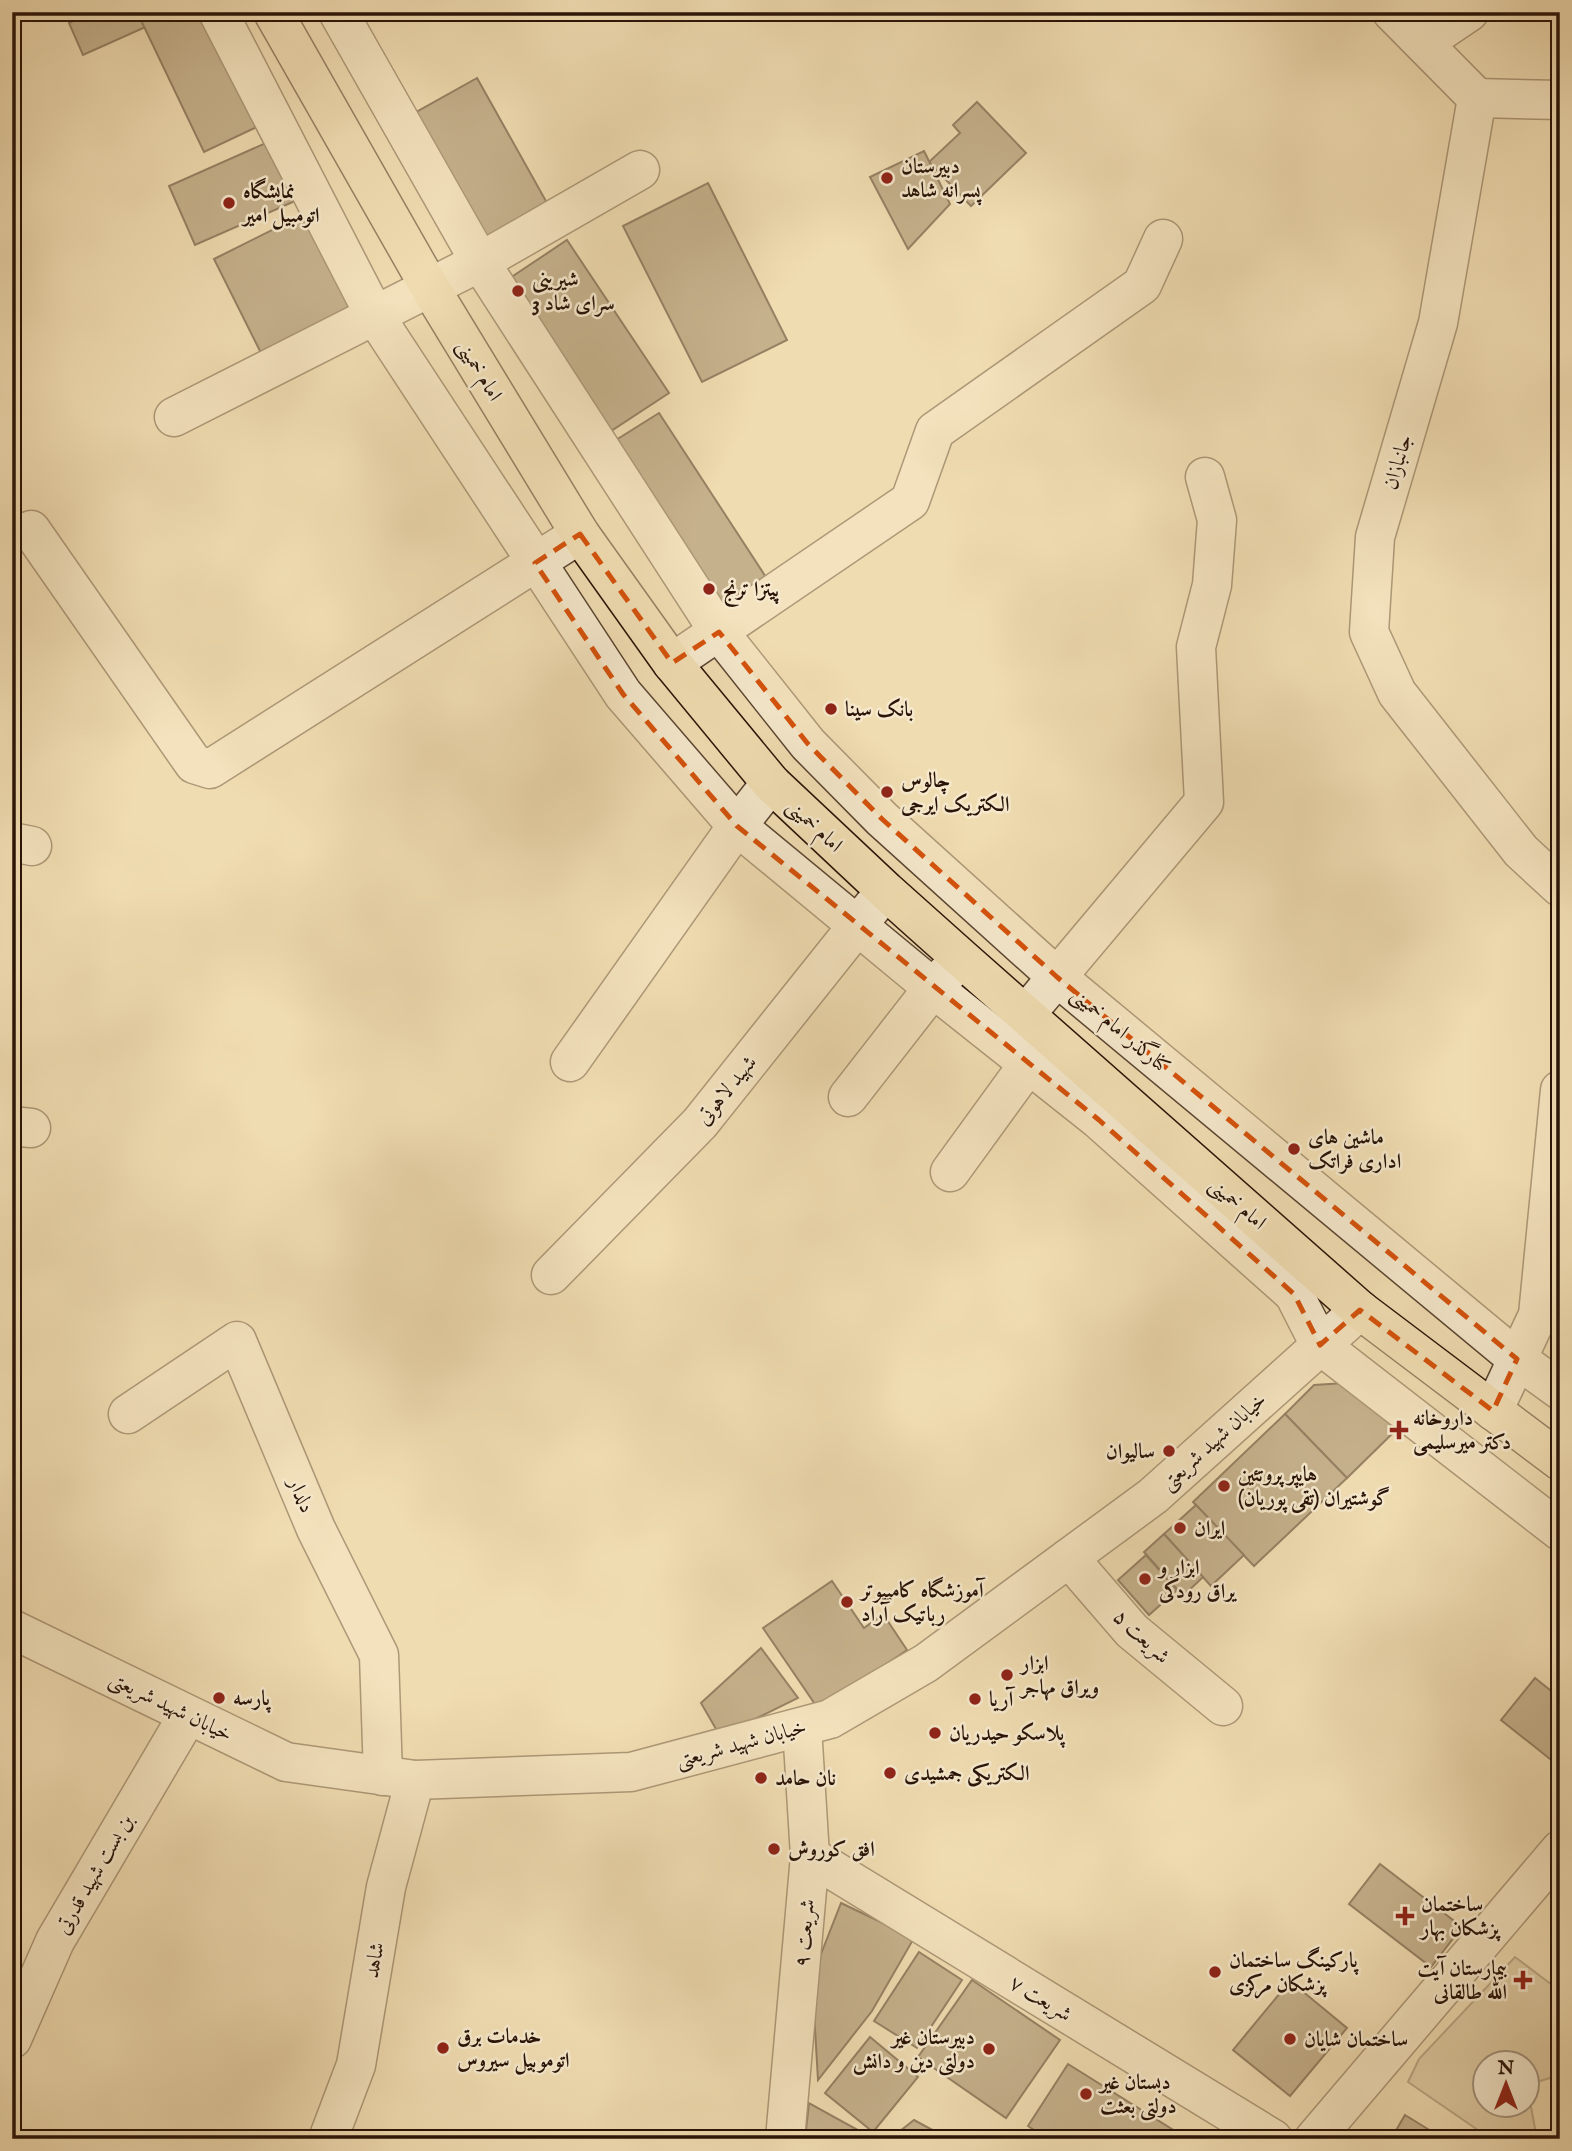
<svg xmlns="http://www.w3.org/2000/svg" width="1572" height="2151" viewBox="0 0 1572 2151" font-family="'IM FELL English',Amiri,serif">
<rect width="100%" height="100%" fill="#f0dcb1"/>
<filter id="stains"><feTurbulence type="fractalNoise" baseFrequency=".00286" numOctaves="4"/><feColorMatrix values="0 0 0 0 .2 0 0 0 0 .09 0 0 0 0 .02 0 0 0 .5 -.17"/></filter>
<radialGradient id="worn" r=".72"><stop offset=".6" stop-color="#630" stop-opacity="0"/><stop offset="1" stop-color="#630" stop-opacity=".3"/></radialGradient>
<path fill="#ceba94" stroke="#7c664e" stroke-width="2" fill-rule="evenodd" d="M1515 1957 1560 1991V2075L1527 2085 1537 2139H1491L1408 2082 1419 2059ZM1484 2064H1526V2106H1484Z"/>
<g fill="#907c5f" stroke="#291307" stroke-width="2">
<path d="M92 12H179L83 55 69 23Z"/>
<path d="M137 12H209L263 124 204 152Z"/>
<path d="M477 78 551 210 484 247 411 115Z"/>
<path d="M977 102 1026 153 971 206 929 162 960 133 953 125Z"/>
<path d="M268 142 295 201 195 245 169 186Z"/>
<path d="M924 151 950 204 908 249 870 177Z"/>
<path d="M708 183 787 340 702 382 623 226Z"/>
<path d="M308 212 359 315 265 361 214 259Z"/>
<path d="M567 240 669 393 611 431 510 278Z"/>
<path d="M659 413 773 588 723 620 608 445Z"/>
<path d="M1345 1383 1397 1429 1347 1478 1285 1414 1314 1385Z"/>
<path d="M1285 1414 1347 1478 1254 1566 1193 1502Z"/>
<path d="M1196 1505 1244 1555 1211 1586 1164 1534Z"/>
<path d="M1164 1534 1203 1577 1183 1596 1144 1552Z"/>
<path d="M1146 1555 1177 1590 1149 1615 1118 1580Z"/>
<path d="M832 1581 864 1628 883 1614 907 1650 819 1710 763 1628Z"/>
<path d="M761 1648 798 1698 720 1736 701 1703Z"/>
<path d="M1535 1678 1560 1698V1767L1501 1720Z"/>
<path d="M1380 1864 1462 1927 1431 1967 1349 1904Z"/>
<path d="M841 1903 914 1938 872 2011 818 2080 812 1977Z"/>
<path d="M919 1952 962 1980 917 2048 874 2021Z"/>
<path d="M972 1980 1060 2040 1006 2118 918 2057Z"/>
<path d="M1290 1981 1347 2028 1290 2096 1233 2050Z"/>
<path d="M870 2037 918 2077 873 2132 825 2093Z"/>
<path d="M1068 2064 1183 2136 1181 2139H1048L1028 2126Z"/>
<path d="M809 2103 865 2134 863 2139H805Z"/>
<path d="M1405 2115 1444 2139H1391Z"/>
<path d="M914 2120 938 2133 935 2139H890Z"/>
</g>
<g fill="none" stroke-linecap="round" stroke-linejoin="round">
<defs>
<g id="minor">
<path d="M218 12 375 316 623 694 737 826 933 988 1099 1120 1294 1294 1320 1345 1560 1531"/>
<path d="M338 12 480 262 719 632 808 744 882 819 1057 977 1517 1359 1560 1390"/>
<path d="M1392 12 1477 98"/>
<path d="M1423 43 1469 12"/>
<path d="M1477 98 1438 323 1375 537 1369 632 1397 693 1521 851 1560 887"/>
<path d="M1477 98 1560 100"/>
<path d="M174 417 480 262 640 170"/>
<path d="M31 530 194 764 210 769 580 534"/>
<path d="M672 663 910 501 935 431 1142 285 1163 239"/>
<path d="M12 842 32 846"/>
<path d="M1025 1015 1204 802 1196 647 1212 585 1217 520 1205 477"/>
<path d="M570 1062 737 826 771 783"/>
<path d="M848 1097 933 988 950 970"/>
<path d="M12 1126 31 1128"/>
<path d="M950 1172 1043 1044"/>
<path d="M551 1275 700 1123 873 906"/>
<path d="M1493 1411 1538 1315 1560 1090"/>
<path d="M128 1414 237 1341 316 1529 379 1655 383 1776"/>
<path d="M1069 1558 1132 1631 1223 1706"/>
<path d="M12 1629 286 1762 415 1780 631 1772 830 1719 926 1663 1153 1496 1360 1310"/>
<path d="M810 1856 1273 2139"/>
<path d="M12 2039 55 1941 188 1715"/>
<path d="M328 2139 356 2065 386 1887 415 1780"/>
<path d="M785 2139 810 1856 802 1727"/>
<path d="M1314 2139 1560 1850"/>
</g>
<path id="major" d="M273 12 429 286 580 534 672 663 771 783 886 891 961 958 1360 1310 1560 1461"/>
</defs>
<use href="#minor" stroke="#5b4532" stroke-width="41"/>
<use href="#major" stroke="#291307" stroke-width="41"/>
<use href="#minor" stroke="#f5e8cc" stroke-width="38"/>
<use href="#major" stroke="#f0dcb1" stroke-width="38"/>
</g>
<path d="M0 0H1572V2151H0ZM580 534 672 663 719 632 808 744 882 819 1057 977 1517 1359 1493 1411 1360 1310 1320 1345 1294 1294 1099 1120 737 826 623 694 535 563Z" fill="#f0dcb1" fill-opacity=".55" fill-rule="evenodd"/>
<path fill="none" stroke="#d5520c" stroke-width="5" stroke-dasharray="14 9" stroke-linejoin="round" d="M580 534 672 663 719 632 808 744 882 819 1057 977 1517 1359 1493 1411 1360 1310 1320 1345 1294 1294 1099 1120 737 826 623 694 535 563Z"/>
<g fill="#8f2418" stroke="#f5e8cc" stroke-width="2.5">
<circle cx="887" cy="178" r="7"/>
<circle cx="229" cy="203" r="7"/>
<circle cx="518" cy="291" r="7"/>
<circle cx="709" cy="589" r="7"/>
<circle cx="831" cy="709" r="7"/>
<circle cx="887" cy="792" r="7"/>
<circle cx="1294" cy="1149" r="7"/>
<path d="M1395.5 1419.5h7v7h7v7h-7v7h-7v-7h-7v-7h7z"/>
<circle cx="1169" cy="1451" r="7"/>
<circle cx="1224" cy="1486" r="7"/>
<circle cx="1180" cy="1528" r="7"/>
<circle cx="1145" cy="1579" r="7"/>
<circle cx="847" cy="1602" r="7"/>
<circle cx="1007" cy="1675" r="7"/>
<circle cx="219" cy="1698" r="7"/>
<circle cx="975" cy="1699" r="7"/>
<circle cx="935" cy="1733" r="7"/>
<circle cx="890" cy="1773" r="7"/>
<circle cx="761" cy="1778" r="7"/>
<circle cx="774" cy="1849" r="7"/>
<path d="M1401.5 1905.5h7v7h7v7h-7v7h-7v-7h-7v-7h7z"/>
<circle cx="1215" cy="1972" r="7"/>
<path d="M1519.5 1969.5h7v7h7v7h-7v7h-7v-7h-7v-7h7z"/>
<circle cx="1290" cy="2039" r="7"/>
<circle cx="443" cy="2048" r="7"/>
<circle cx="989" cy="2049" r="7"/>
<circle cx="1086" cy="2094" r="7"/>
</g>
<g text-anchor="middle" stroke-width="5" stroke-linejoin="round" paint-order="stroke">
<g font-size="21" font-weight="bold" fill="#291307" stroke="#f5e8cc" text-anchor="start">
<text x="901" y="173">دبیرستان<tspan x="901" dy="24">پسرانه شاهد</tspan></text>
<text x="243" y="198">نمایشگاه<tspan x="243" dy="24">اتومبیل امیر</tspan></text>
<text x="532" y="286">شیرینی<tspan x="532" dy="24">سرای شاد 3</tspan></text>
<text x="723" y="596">پیتزا ترنج</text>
<text x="845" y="716">بانک سینا</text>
<text x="901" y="787">چالوس<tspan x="901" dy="24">الکتریک ایرجی</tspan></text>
<text x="1308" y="1144">ماشین های<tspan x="1308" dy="24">اداری فراتک</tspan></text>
<text x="1413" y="1425">داروخانه<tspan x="1413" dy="24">دکتر میرسلیمی</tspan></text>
<text x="1155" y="1458" text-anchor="end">سالیوان</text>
<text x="1238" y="1481">هایپر پروتئین<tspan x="1238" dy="24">گوشتیران (تقی پوریان)</tspan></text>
<text x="1194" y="1535">ایران</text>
<text x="1159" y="1574">ابزار و<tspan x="1159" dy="24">یراق رودکی</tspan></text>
<text x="861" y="1597">آموزشگاه کامپیوتر<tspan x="861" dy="24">رباتیک آراد</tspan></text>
<text x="1021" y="1670">ابزار<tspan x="1021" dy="24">ویراق مهاجر</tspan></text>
<text x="233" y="1705">پارسه</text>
<text x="989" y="1706">آریا</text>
<text x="949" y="1740">پلاسکو حیدریان</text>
<text x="904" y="1780">الکتریکی جمشیدی</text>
<text x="775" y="1785">نان حامد</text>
<text x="788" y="1856">افق کوروش</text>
<text x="1421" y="1911">ساختمان<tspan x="1421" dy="24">پزشکان بهار</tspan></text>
<text x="1229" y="1967">پارکینگ ساختمان<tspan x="1229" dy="24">پزشکان مرکزی</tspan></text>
<text x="1507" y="1975" text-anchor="end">بیمارستان آیت<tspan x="1507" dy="24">الله طالقانی</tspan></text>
<text x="457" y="2043">خدمات برق<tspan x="457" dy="24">اتوموبیل سیروس</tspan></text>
<text x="975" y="2044" text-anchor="end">دبیرستان غیر<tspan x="975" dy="24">دولتی دین و دانش</tspan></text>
<text x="1304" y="2046">ساختمان شایان</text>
<text x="1100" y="2089">دبستان غیر<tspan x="1100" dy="24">دولتی بعثت</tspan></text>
</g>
<g font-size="21" fill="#291307" stroke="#f5e8cc">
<text transform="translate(480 370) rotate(59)" y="7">امام خمینی</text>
<text transform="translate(1397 462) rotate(-74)" y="7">جانبازان</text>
<text transform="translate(815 825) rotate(43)" y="7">امام خمینی</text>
<text transform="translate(1121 1030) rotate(40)" y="7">کنارگذر امام خمینی</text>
<text transform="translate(726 1090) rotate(-51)" y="7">شهید لاهوتی</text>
<text transform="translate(1238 1203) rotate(41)" y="7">امام خمینی</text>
<text transform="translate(1213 1441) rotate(-42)" y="7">خیابان شهید شریعتی</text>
<text transform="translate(302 1495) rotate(67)" y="7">دلدار</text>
<text transform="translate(1142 1636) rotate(43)" y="7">شریعت ۵</text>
<text transform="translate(171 1706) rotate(26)" y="7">خیابان شهید شریعتی</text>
<text transform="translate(741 1743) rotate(-15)" y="7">خیابان شهید شریعتی</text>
<text transform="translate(94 1874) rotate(-60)" y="7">بن بست شهید قدرتی</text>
<text transform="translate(804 1933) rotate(-85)" y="7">شریعت ۹</text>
<text transform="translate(374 1960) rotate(-80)" y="7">شاهد</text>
<text transform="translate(1041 1998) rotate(31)" y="7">شریعت ۷</text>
</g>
</g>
<rect width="1572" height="2151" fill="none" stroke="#f0dcb1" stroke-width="42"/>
<rect x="14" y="14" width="1544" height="2123" fill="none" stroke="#291307" stroke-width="3.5"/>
<rect x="21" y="21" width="1530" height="2109" fill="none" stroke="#291307" stroke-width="2"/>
<g transform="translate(1506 2084)"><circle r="33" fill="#f5e8cc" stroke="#a3937d" stroke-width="2"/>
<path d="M0-5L12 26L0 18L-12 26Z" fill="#8f2418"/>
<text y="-10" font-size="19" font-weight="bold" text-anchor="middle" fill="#291307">N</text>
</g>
<rect width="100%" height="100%" filter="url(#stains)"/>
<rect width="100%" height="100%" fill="url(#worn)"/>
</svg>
